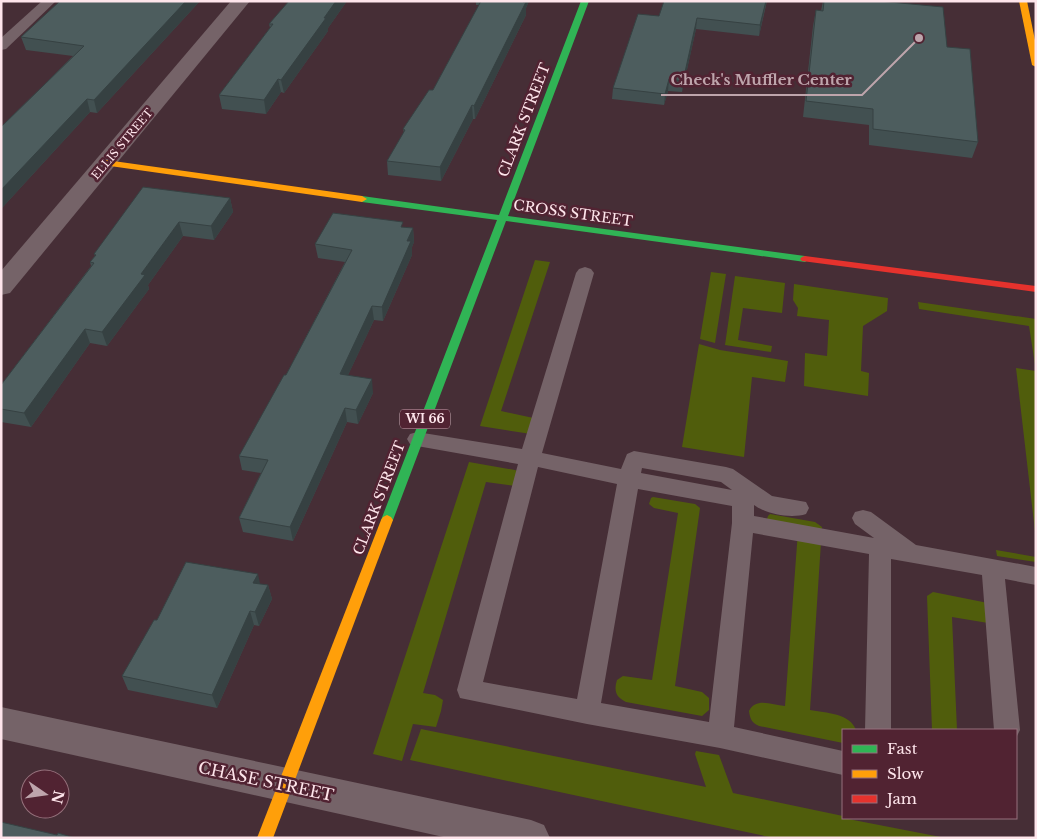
<svg xmlns="http://www.w3.org/2000/svg" width="1037" height="839" viewBox="0 0 1037 839" font-family="'Libre Baskerville',serif">
<rect width="100%" height="100%" fill="#462e36"/>
<g fill="#505d0c">
<path d="M535 260 550 262 501 411 538 419 531 434 480 426Z"/>
<path d="M711 272 726 274 715 343 700 339Z"/>
<path d="M735 276 785 283 782 313 743 308 738 340 772 346 771 352 725 345Z"/>
<path d="M794 284 888 298 887 311 863 326 861 371 869 373 868 396 804 386 805 353 827 356 829 320 797 316 798 308 793 300Z"/>
<path d="M918 302 1036 319V540L1016 368 1036 371 1029 326 919 309Z"/>
<path d="M699 344 720 350 788 361 785 382 752 377 744 457 682 447Z"/>
<path d="M469 462 515 470 526 475 516 486 486 482 423 693 435 695 443 700 441 711 436 727 413 724 402 761 373 754Z"/>
<path d="M653 497 695 504 700 508 675 686 702 692 709 698V710L702 716 626 702C615 697 614 690 617 680L623 676 652 680 678 513 654 508 649 504 651 498Z"/>
<path d="M770 514 815 522 822 527 810 710C826 713 850 713 856 730H843V743L759 726C752 723 750 719 749 711 756 697 772 705 785 706L798 531 766 522 768 516Z"/>
<path d="M996 550 1036 557V562L997 556Z"/>
<path d="M933 592 988 603V623L952 617 957 730H932L927 596Z"/>
<path d="M421 729 706 787 695 754 696 751 719 755 733 793 843 816V818L946 838H774L410 760Z"/>
</g>
<g fill="none" stroke-linecap="round" stroke-linejoin="round">
<g fill="#756368" fill-rule="evenodd">
<path d="M42 1H56L6 49 1 50V38Z"/>
<path d="M585 267 591 269 594 273 542 453 621 469 627 454 634 451 726 467 733 469 772 496 806 502 809 508 806 514C791 519 766 514 754 505V516L874 538 855 524 852 518 855 512 863 510 871 512 916 545 1036 567V585L1005 579 1020 730 1016 738V730H994L982 575 891 559V730H865L869 554 753 533 734 727 843 751V775L720 748 587 724 460 698 457 690 518 464 417 446 410 444 407 439 410 434 417 432 522 449 576 273 579 269ZM538 467 617 484 577 699 483 682ZM642 468 721 482 732 490 641 473ZM638 489 732 506V523L709 722 601 703Z"/>
</g>
<g fill="#756368" fill-rule="evenodd">
<path d="M231 1H250L10 293 1 295V271Z"/>
<path d="M1 707 531 820 544 825 550 838H448L1 739Z"/>
</g>
<path fill="#30b455" fill-rule="evenodd" d="M581 1H589L508 216 805 256 810 259 805 262 506 221 393 520 391 523H383L381 520 497 220 362 202 357 199 362 196 499 215Z"/>
<g fill="#ff9f0a" fill-rule="evenodd">
<path d="M1019 1H1027L1036 45V67L1032 65Z"/>
<path d="M106 160 362 196 367 199 362 202 103 165 102 163Z"/>
<path d="M387 515 391 517 393 520 273 838H257L381 520 383 517Z"/>
</g>
<path fill="#e5322d" fill-rule="evenodd" d="M805 256 1036 286V292L802 261 800 259 802 257Z"/>
</g>
<g fill="#425051">
<path d="M60 1H200L97 113 90 112 1 209V127L73 56 26 50 21 37Z"/>
<path d="M289 1H347L328 28V31L284 93 281 92 266 114 222 109 219 95 270 28 269 24Z"/>
<path d="M476 1H529L526 8V15L475 119H473L441 181 388 175 387 161 404 133 403 129 433 90 479 5H476Z"/>
<path d="M767 1 759 36 696 29 682 92 668 91 664 105 612 99 613 88 659 16Z"/>
<path d="M823 1H879L947 47 978 142 972 158 869 145V125L803 117 813 26 816 10 821 11Z"/>
<path d="M230 198 233 212 214 240 183 236 148 285 149 289 107 346 90 343 31 427 1 422V385L91 266 90 262 95 256 94 254Z"/>
<path d="M403 227 413 228 414 242 412 247V255L383 321 374 320 348 375 373 393 358 424 347 422 293 541 243 532 239 518 261 473 242 470 239 456 286 375 345 262 318 258 315 244Z"/>
<path d="M260 584 268 585 272 599 259 626 254 625 217 708 128 690 122 676 157 620Z"/>
</g>
<g fill="#364142">
<path d="M186 1H200L97 113 94 100Z"/>
<path d="M336 1H347L328 28V31L284 93 281 80Z"/>
<path d="M523 1H529L526 8V15L475 119 474 106Z"/>
<path d="M766 1V2L759 36 760 25Z"/>
<path d="M697 18 696 29 682 92 683 81Z"/>
<path d="M278 79 281 92 266 114 264 100Z"/>
<path d="M669 79 668 91 664 105 665 94Z"/>
<path d="M87 99 90 112 1 209V190Z"/>
<path d="M472 105 473 119 441 181 440 167Z"/>
<path d="M230 198 233 212 214 240 211 226Z"/>
<path d="M179 222 183 236 148 285 149 289 107 346 102 332 141 274Z"/>
<path d="M413 228 414 242 412 247V255L383 321 382 307 407 241Z"/>
<path d="M372 306 374 320 342 388 340 374Z"/>
<path d="M85 329 90 343 31 427 24 413Z"/>
<path d="M372 379 373 393 358 424 356 410Z"/>
<path d="M345 408 347 422 293 541 290 527Z"/>
<path d="M258 574 261 588 253 583Z"/>
<path d="M268 585 272 599 259 626 255 612Z"/>
<path d="M250 611 254 625 217 708 212 695Z"/>
</g>
<g fill="#4d5d5e" stroke="#364142">
<path d="M60 1H186L94 100 87 99 1 190V127L84 46 21 37Z"/>
<path d="M289 1H336L324 18H326L281 80 278 79 264 100 219 95 273 24H269Z"/>
<path d="M481 1H523V2H526L474 106 472 105 440 167 387 161 405 130 403 129 429 90H433Z"/>
<path d="M664 1H766L760 25 697 18 683 81 669 79 665 94 613 88 638 14 659 16Z"/>
<path d="M824 1H879L943 7 947 47 970 49 978 142 873 129V109L806 101 816 10 823 11Z"/>
<path d="M143 187 230 198 211 226 179 222 141 274 145 275 102 332 85 329 24 413 1 409V385L94 263 90 262 96 255 94 254Z"/>
<path d="M333 213 403 222 401 227 413 228 407 241H411L382 307 372 306 340 374 372 379 356 410 345 408 290 527 239 518 268 460 239 456 284 375H286L352 250 315 244Z"/>
<path d="M186 562 258 574 253 583 268 585 255 612 250 611 212 695 122 676 154 620H157Z"/>
<path d="M1 822 57 835 58 833 75 838H1Z"/>
</g>
<g text-anchor="middle" stroke-width="5" stroke-linejoin="round" paint-order="stroke">
<g font-size="11" fill="#fee5eb" stroke="#512332">
<text transform="translate(122 144) rotate(-50)" y="4">ELLIS STREET</text>
</g>
<rect fill="#512332" stroke="#caabb4" stroke-width="1" x="400" y="409.5" width="50" height="19" rx="4"/>
<g font-size="12" font-weight="bold" fill="#fee5eb">
<text x="425" y="423">WI 66</text>
</g>
<g font-size="14" fill="#fee5eb" stroke="#512332">
<text transform="translate(524 120) rotate(-69)" y="5">CLARK STREET</text>
<text transform="translate(573 213) rotate(8)" y="5">CROSS STREET</text>
<text transform="translate(379 498) rotate(-69)" y="5">CLARK STREET</text>
</g>
<g font-size="16" fill="#fee5eb" stroke="#512332">
<text transform="translate(266 781) rotate(12)" y="6">CHASE STREET</text>
</g>
</g>
<path fill="none" stroke="#bea5ac" stroke-width="2" d="M919 38L862 95H661"/>
<circle fill="#bea5ac" stroke="#512332" stroke-width="2" cx="919" cy="38" r="5"/>
<g font-size="15" text-anchor="middle" font-weight="bold" fill="#bea5ac" stroke="#512332" stroke-width="5" stroke-linejoin="round" paint-order="stroke">
<text x="761" y="85">Check's Muffler Center</text>
</g>
<rect width="1037" height="839" fill="none" stroke="#fee5eb" stroke-width="5"/>
<rect x="842" y="729" width="175" height="90" fill="#512332" stroke="#96717c"/>
<rect x="852" y="745" width="25" height="8" fill="#30b455" stroke="#96717c"/>
<text x="887" y="754" font-size="15" fill="#fee5eb">Fast</text>
<rect x="852" y="770" width="25" height="8" fill="#ff9f0a" stroke="#96717c"/>
<text x="887" y="779" font-size="15" fill="#fee5eb">Slow</text>
<rect x="852" y="795" width="25" height="8" fill="#e5322d" stroke="#96717c"/>
<text x="887" y="804" font-size="15" fill="#fee5eb">Jam</text>
<g transform="translate(45 794) rotate(103)"><circle r="24" fill="#512332" stroke="#96717c"/>
<path d="M0-4L9 19L0 12L-9 19Z" fill="#bea5ac"/>
<text y="-8" font-size="14" font-weight="bold" text-anchor="middle" fill="#fee5eb">N</text>
</g>
</svg>
